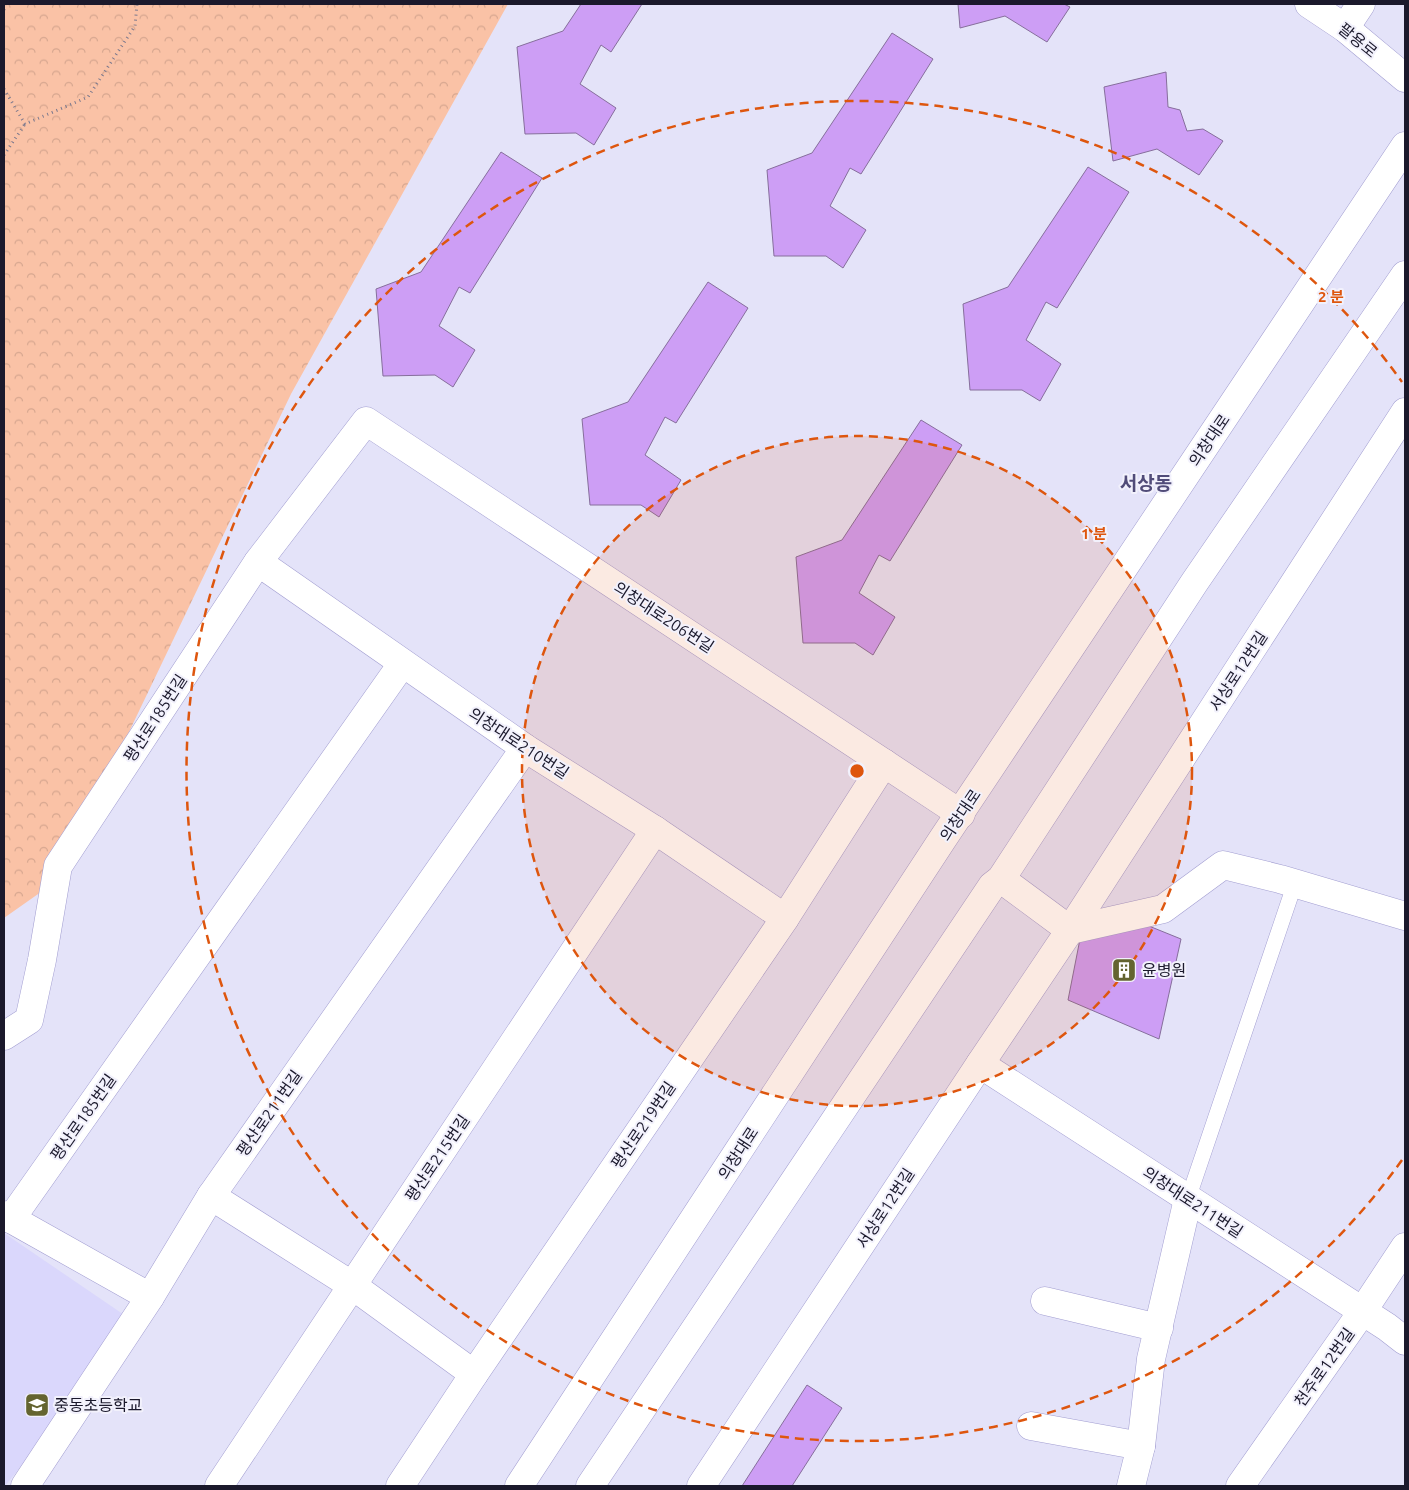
<svg xmlns="http://www.w3.org/2000/svg" width="1409" height="1490" viewBox="0 0 1409 1490" font-family="Ubuntu,'Noto Sans KR',sans-serif">
<defs>
<pattern id="forest-crowns" width="20" height="18" patternUnits="userSpaceOnUse" patternTransform="scale(1.25)"><rect width="20" height="18" fill="#fac2a6"/><path d="M2 6a3 3 0 1 1 6 0M12 15a3 3 0 1 1 6 0" fill="none" stroke="#d6a68f"/></pattern>
</defs>
<rect width="100%" height="100%" fill="#e4e3f9"/>
<path fill="#dad7fc" d="M4 1233 136 1323 5 1486H4Z"/>
<path fill="url(#forest-crowns)" d="M4 4H508L291 394 58 880 4 918Z"/>
<g fill="#cd9ef5" stroke="#866e9c">
<path d="M581 4H642L611 52 601 45 580 84 616 108 594 145 576 133 525 134 517 47 563 31Z"/>
<path d="M958 4H1064L1070 7 1047 42 1005 16 960 28Z"/>
<path d="M892 33 933 59 861 174 850 168 830 206 866 230 843 268 826 256H774L767 170 812 153Z"/>
<path d="M1166 72 1168 107 1180 110 1187 131 1203 129 1223 141 1199 175 1157 149 1113 161 1104 87Z"/>
<path d="M501 152 542 178 470 293 459 287 439 326 475 350 453 387 435 375 383 376 376 289 421 272Z"/>
<path d="M1088 167 1129 192 1057 308 1046 302 1026 340 1061 364 1040 401 1022 390H970L963 304 1008 287Z"/>
<path d="M708 282 748 308 676 423 665 417 645 455 681 480 659 517 641 505H590L582 419 628 402Z"/>
<path d="M921 420 962 445 890 561 879 555 859 593 895 617 873 655 855 643H803L796 557 842 540Z"/>
<path d="M1139 922 1181 939 1159 1039 1068 1000 1081 934Z"/>
<path d="M807 1385 842 1408 792 1486H742Z"/>
</g>
<g fill="none" stroke-linecap="round" stroke-linejoin="round">
<defs>
<path id="lane" d="M1188 1199 1295 883"/>
<g id="street">
<path d="M1345 28 1361 4"/>
<path d="M258 562 525 748 655 830 785 918"/>
<path d="M1001 879 1070 930 1163 909 1223 865 1280 879 1405 916"/>
<path d="M4 1036 29 1020 42 960 58 866 258 562 366 421 961 814"/>
<path d="M980 1064 1387 1327 1405 1341"/>
<path d="M211 1196 353 1286 474 1374"/>
<path d="M4 1215 150 1297"/>
<path d="M11 1219 402 664"/>
<path d="M1045 1301 1159 1328"/>
<path d="M1031 1426 1141 1446"/>
<path d="M25 1486 150 1297 211 1196 525 748"/>
<path d="M219 1486 655 830"/>
<path d="M400 1486 474 1374 785 918 884 763"/>
<path d="M701 1486 980 1064 1070 930 1405 412"/>
<path d="M1131 1486 1141 1446 1151 1359 1188 1199"/>
<path d="M1240 1486 1362 1312 1405 1247"/>
</g>
<path id="secondary" d="M1309 4 1345 28 1405 78"/>
<g id="primary">
<path d="M519 1486 942 840 1405 146"/>
<path d="M590 1486 992 886 1001 879 1194 583 1405 275"/>
</g>
</defs>
<use href="#lane" stroke="#a29ed1" stroke-width="16"/>
<use href="#street" stroke="#a29ed1" stroke-width="29"/>
<use href="#secondary" stroke="#a29ed1" stroke-width="29"/>
<use href="#primary" stroke="#a29ed1" stroke-width="29"/>
<g stroke="#7a788d" stroke-width="3" stroke-dasharray="1 4" stroke-linecap="butt">
<path d="M4 10 5 4"/>
<path d="M4 89 25 124 88 97 135 26 137 4"/>
<path d="M4 155 25 124"/>
</g>
<use href="#lane" stroke="#fff" stroke-width="15"/>
<use href="#street" stroke="#fff" stroke-width="28"/>
<use href="#secondary" stroke="#fff" stroke-width="28"/>
<use href="#primary" stroke="#fff" stroke-width="28"/>
</g>
<circle cx="857" cy="771" r="335" fill="#de560e" fill-opacity=".12"/>
<g fill="none" stroke="#de560e" stroke-width="2.5" stroke-dasharray="9 6">
<circle cx="857" cy="771" r="335"/>
<path d="M1402 1160A670 670 0 1 1 1402 382"/>
</g>
<defs>
<symbol id="building-square" viewBox="-11 -11 22 22"><rect x="-9" y="-9" width="18" height="18" rx="4" fill="#646430" stroke="#f2f1fc"/><path d="M-4-6H4V6H1V3H-1V6H-4ZM-2.5-4.3h1.7v1.8h-1.7ZM.8-4.3h1.7v1.8H.8ZM-2.5-1h1.7V.8h-1.7ZM.8-1h1.7V.8H.8Z" fill="#fff"/></symbol>
<symbol id="school-square" viewBox="-11 -11 22 22"><rect x="-9" y="-9" width="18" height="18" rx="4" fill="#646430" stroke="#f2f1fc"/><path d="M0-5L7-2L0 1L-7-2ZM-4 1L0 2.5L4 1V4Q0 6-4 4Z" fill="#fff"/></symbol>
</defs>
<g fill-rule="evenodd">
<use href="#building-square" x="1110" y="956" width="28" height="28"/>
<use href="#school-square" x="23" y="1391" width="28" height="28"/>
</g>
<g text-anchor="middle" stroke-width="4" stroke-linejoin="round" paint-order="stroke">
<g font-size="16" fill="#1b192c" stroke="#f2f1fc">
<text transform="translate(1358 40) rotate(39)" y="6">팔용로</text>
<text transform="translate(1209 440) rotate(-56)" y="6">의창대로</text>
<text transform="translate(664 617) rotate(33)" y="6">의창대로206번길</text>
<text transform="translate(1238 671) rotate(-57)" y="6">서상로12번길</text>
<text transform="translate(155 718) rotate(-57)" y="6">평산로185번길</text>
<text transform="translate(519 743) rotate(33)" y="6">의창대로210번길</text>
<text transform="translate(960 815) rotate(-56)" y="6">의창대로</text>
<text transform="translate(269 1113) rotate(-55)" y="6">평산로211번길</text>
<text transform="translate(83 1117) rotate(-55)" y="6">평산로185번길</text>
<text transform="translate(643 1125) rotate(-56)" y="6">평산로219번길</text>
<text transform="translate(738 1153) rotate(-57)" y="6">의창대로</text>
<text transform="translate(437 1158) rotate(-56)" y="6">평산로215번길</text>
<text transform="translate(1193 1202) rotate(33)" y="6">의창대로211번길</text>
<text transform="translate(885 1208) rotate(-57)" y="6">서상로12번길</text>
<text transform="translate(1324 1367) rotate(-55)" y="6">천주로12번길</text>
</g>
<g font-size="16" fill="#1b192c" stroke="#f2f1fc" text-anchor="start">
<text x="1142" y="976">윤병원</text>
<text x="54" y="1411">중동초등학교</text>
</g>
<g font-size="19" font-weight="bold" fill="#514c79" stroke="#f2f1fc">
<text x="1146" y="490">서상동</text>
</g>
</g>
<circle cx="857" cy="771" r="8" fill="#de560e" stroke="#f2f1fc" stroke-width="2.5"/>
<g font-size="15" text-anchor="middle" font-weight="bold" fill="#de560e" stroke="#f2f1fc" stroke-width="4" stroke-linejoin="round" paint-order="stroke">
<text x="1331" y="302">2 분</text>
<text x="1094" y="539">1 분</text>
</g>
<rect width="1409" height="1490" fill="none" stroke="#1b192c" stroke-width="10"/>
</svg>
